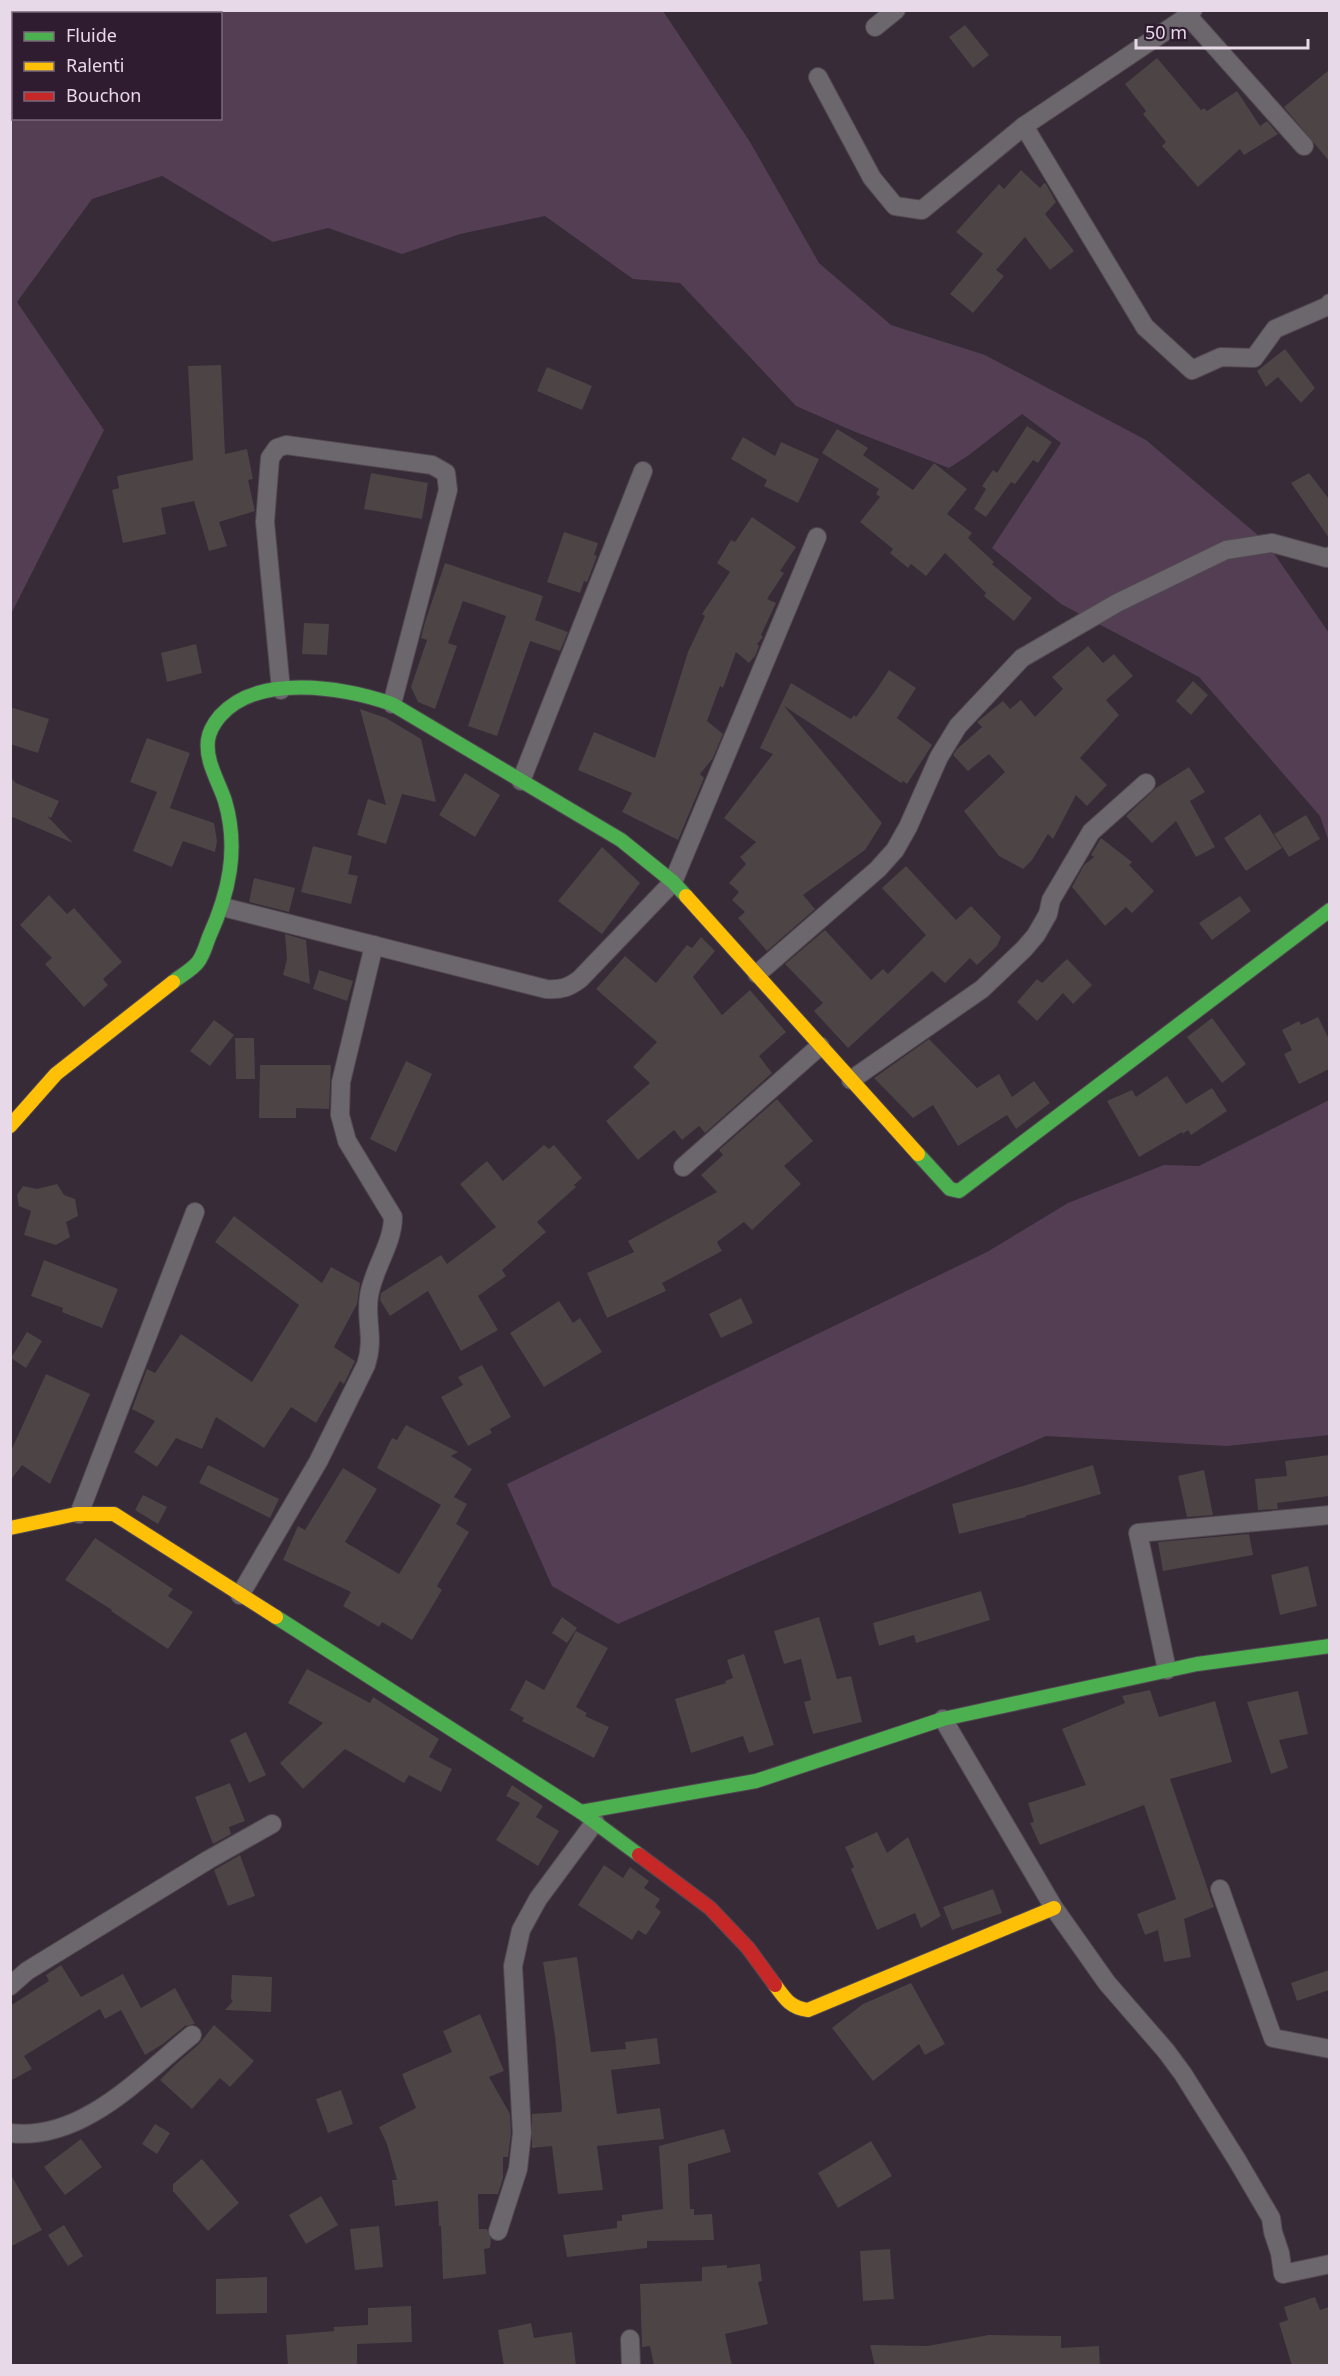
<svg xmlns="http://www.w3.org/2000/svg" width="1340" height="2376" viewBox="0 0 1340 2376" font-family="'Noto Sans',sans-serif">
<rect width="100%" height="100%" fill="#362b36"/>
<g fill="#543e54" fill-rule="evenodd">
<path d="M11 11H663L750 142 819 263 891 325 985 355 1146 440 1266 542 1329 633V842L1320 816 1199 677 1061 604 992 548 1061 443 1022 414 969 455 949 468 853 431 796 406 680 283 633 279 545 216 460 234 402 254 328 228 273 242 162 176 92 199 17 302 104 430 11 614ZM14 14H220V118H14Z"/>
<path d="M1329 1100V1435L1227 1446 1046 1436 618 1624 552 1586 507 1484 987 1252 1068 1203 1164 1165 1199 1166Z"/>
</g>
<g fill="#4c4445">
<path d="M965 25 989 55 973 68 949 37Z"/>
<path d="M1157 58 1201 110 1204 108 1207 111 1237 91 1260 126 1267 121 1278 134 1244 155 1240 149 1198 187 1162 146 1166 142 1143 114 1146 111 1125 84Z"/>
<path d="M1329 70V161L1284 107Z"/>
<path d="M1021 170 1040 188 1044 183 1046 184 1056 202 1045 214 1074 251 1050 270 1025 237 996 270 1004 276 973 313 950 294 983 254 956 232 999 184 1004 189Z"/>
<path d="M1285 349 1315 388 1301 403 1278 377 1266 387 1257 371Z"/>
<path d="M221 365 225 454 247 449 253 479 248 480 255 511 219 522 227 546 209 551 194 501 161 508 166 534 123 543 112 490 119 488 117 476 193 460 188 366Z"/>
<path d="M547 367 592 386 582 410 537 391Z"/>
<path d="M1027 426 1052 442 1038 463 1033 460 1015 484 1011 482 986 517 974 509 986 489 982 486 993 470 997 473Z"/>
<path d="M837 429 868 448 863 455 913 490 934 463 967 489 947 514 972 533 968 538 994 562 992 564 1032 598 1014 621 984 596 986 593 945 553 926 576 911 564 908 568 890 553 893 549 860 522 880 497 876 494 879 489 822 453Z"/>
<path d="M743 437 775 456 781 442 819 459 798 503 764 486 767 480 731 459Z"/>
<path d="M371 473 428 483 422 519 364 509Z"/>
<path d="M1309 473 1329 499V538L1291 483Z"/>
<path d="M752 517 796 547 780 571 784 573 767 599 776 603 761 635 763 637 757 644 759 646 755 656 749 663 736 652 723 688 720 686 707 721 723 734 713 758 700 774 704 778 678 840 622 812 632 793 578 770 594 732 655 758 688 652 705 616 702 614 730 572 717 563 731 540 735 542Z"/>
<path d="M564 532 598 543 594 555 597 556 587 582 584 581 580 593 547 582Z"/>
<path d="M445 563 543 596 535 620 568 632 560 651 530 641 497 736 468 726 506 616 463 601 448 643 457 646 435 709 418 702 411 687 427 640 421 638 425 622Z"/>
<path d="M304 623 329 624 327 655 302 654Z"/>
<path d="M196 644 202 673 167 682 161 653Z"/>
<path d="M1088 646 1103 663 1114 654 1133 676 1106 700 1119 715 1080 758 1107 785 1087 806 1076 795 1053 839 1048 834 1032 860 1023 869 999 856 964 811 1005 772 989 754 968 771 953 755 957 749 982 727 977 722 1003 701 1010 709 1021 700 1035 717 1063 689 1052 677Z"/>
<path d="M889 670 916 688 897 718 932 745 907 784 903 781 901 783 784 706 882 823 865 850 803 895 815 909 767 951 738 918 745 912 732 900 739 892 729 883 746 864 740 857 756 842 724 818 773 754 760 748 791 683 851 719 854 715 856 717 876 690Z"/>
<path d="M1193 681 1208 695 1191 715 1176 701Z"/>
<path d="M10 707 49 719 38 753 10 744Z"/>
<path d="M360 709 386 718 421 739 436 802 402 794 386 844 357 835 368 799 386 805Z"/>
<path d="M147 738 190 753 170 808 214 823 217 841 215 852 183 841 172 867 133 851 157 792 130 782Z"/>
<path d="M1189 767 1205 792 1190 801 1215 847 1196 857 1176 821 1152 843 1126 816 1156 788Z"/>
<path d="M465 773 500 795 475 837 439 815Z"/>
<path d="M10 777 16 783 59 801 51 818 47 816 73 843 10 816Z"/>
<path d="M1260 814 1282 848 1246 871 1224 838Z"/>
<path d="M1306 815 1320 839 1289 857 1274 834Z"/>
<path d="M1101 838 1132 862 1129 865 1154 891 1132 913 1126 907 1105 926 1072 887 1084 865 1094 857 1091 855Z"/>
<path d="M313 846 352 856 348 874 358 876 351 904 301 892Z"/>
<path d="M602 847 640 883 602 934 558 901Z"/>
<path d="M906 866 956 920 971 906 1001 937 997 946 977 965 970 958 945 983 932 971 848 1048 814 1011 823 1003 785 964 825 930 871 980 883 969 888 974 926 935 882 888Z"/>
<path d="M254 878 295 888 289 912 249 902Z"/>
<path d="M49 895 67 914 74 908 122 962 103 979 108 985 84 1007 45 964 52 958 20 925Z"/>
<path d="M1240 896 1251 911 1212 940 1199 923Z"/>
<path d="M285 934 306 940 310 984 283 975 287 959Z"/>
<path d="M701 937 715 951 693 977 722 1015 750 990 786 1032 759 1056 772 1073 705 1133 699 1126 682 1140 674 1130 638 1160 606 1121 650 1083 633 1067 657 1042 596 989 625 956 656 983 687 945 692 948Z"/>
<path d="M1067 959 1092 985 1073 1004 1063 993 1037 1021 1017 1002 1037 979 1042 983Z"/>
<path d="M319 970 353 981 347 1001 313 989Z"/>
<path d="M1318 1017 1329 1039V1069L1299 1084 1284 1054 1292 1050 1282 1030 1299 1021 1301 1025Z"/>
<path d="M1212 1018 1246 1064 1222 1083 1187 1037Z"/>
<path d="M214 1020 234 1035 210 1066 190 1051Z"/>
<path d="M235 1038H254L255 1079H236Z"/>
<path d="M929 1039 977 1088 999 1074 1012 1097 1034 1081 1050 1103 1016 1129 1007 1115 958 1146 933 1105 913 1118 874 1078Z"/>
<path d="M406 1061 432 1074 396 1152 370 1139Z"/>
<path d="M260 1065H331L329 1109 296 1108V1118H259Z"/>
<path d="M1167 1076 1186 1104 1212 1088 1227 1111 1191 1135 1188 1130 1183 1134 1182 1132 1139 1157 1107 1101 1132 1090 1136 1097Z"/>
<path d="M777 1099 813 1141 784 1166 801 1184 752 1230 744 1222 717 1242 722 1251 662 1283 666 1291 607 1318 587 1273 634 1252 628 1241 717 1192 701 1175 723 1155 719 1150Z"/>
<path d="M544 1145 549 1149 554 1145 582 1178 574 1185 576 1187 537 1222 546 1232 502 1270 506 1276 478 1296 498 1330 461 1351 428 1291 390 1316 380 1300 381 1293 441 1255 447 1264 496 1227 460 1184 487 1161 503 1181Z"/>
<path d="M57 1184 64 1195 75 1199 78 1216 66 1222 70 1237 56 1245 24 1235 31 1211 19 1206 17 1195 23 1186 37 1189Z"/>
<path d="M234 1216 322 1283 331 1267 360 1283 357 1304 334 1347 355 1361 344 1384 340 1381 316 1423 291 1407 264 1448 216 1417 202 1449 176 1438 157 1467 134 1452 155 1421 132 1409 147 1369 155 1373 181 1334 252 1382 299 1305 215 1242Z"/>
<path d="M44 1260 118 1289 102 1328 62 1312 63 1308 31 1296Z"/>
<path d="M741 1298 753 1323 721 1338 709 1314Z"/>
<path d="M559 1301 573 1323 580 1318 602 1352 544 1387 510 1333Z"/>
<path d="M27 1332 42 1341 26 1368 11 1358Z"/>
<path d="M482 1365 511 1417 490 1429 492 1433 468 1446 441 1397 463 1385 458 1377Z"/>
<path d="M46 1374 90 1394 50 1484 22 1465 10 1481V1453Z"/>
<path d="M406 1425 458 1452 451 1456 472 1469 454 1497 467 1504 456 1524 469 1532 437 1586 442 1590 412 1640 382 1622 379 1627 343 1606 351 1592 283 1560 298 1526 305 1530 343 1468 377 1489 345 1542 399 1574 441 1505 377 1468 392 1438 397 1440Z"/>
<path d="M1329 1455V1496L1277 1503 1278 1509 1258 1510 1255 1479 1287 1476 1285 1461Z"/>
<path d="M208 1465 279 1499 270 1518 199 1483Z"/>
<path d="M1093 1465 1101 1494 1025 1516 1026 1517 959 1534 952 1504 1023 1486Z"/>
<path d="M1204 1470 1213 1515 1187 1517 1178 1476Z"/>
<path d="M143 1495 167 1507 158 1524 135 1510Z"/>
<path d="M1249 1534 1253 1555 1163 1571 1158 1542Z"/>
<path d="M95 1538 173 1589 168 1596 193 1612 168 1649 111 1611 112 1610 65 1580Z"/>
<path d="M1308 1566 1317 1606 1280 1615 1271 1575Z"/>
<path d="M981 1591 990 1620 916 1643 914 1635 879 1646 873 1623Z"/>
<path d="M562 1617 577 1628 567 1643 552 1633Z"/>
<path d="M819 1617 837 1679 851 1676 862 1722 813 1734 804 1702 811 1700 801 1659 784 1664 774 1631Z"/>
<path d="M576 1631 608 1648 576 1707 587 1713 585 1716 609 1727 594 1758 522 1721 524 1718 510 1710 526 1680 544 1690Z"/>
<path d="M744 1654 774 1745 749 1753 743 1736 691 1753 675 1699 726 1683 725 1681 733 1678 727 1660Z"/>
<path d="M307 1669 370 1703 373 1697 439 1739 429 1757 452 1769 441 1792 409 1775 404 1783 345 1749 303 1789 280 1763 323 1723 288 1703Z"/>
<path d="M1150 1690 1159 1717 1215 1701 1232 1762 1170 1779 1214 1907 1184 1919 1191 1957 1164 1962 1158 1930 1145 1935 1137 1914 1176 1899 1144 1805 1040 1845 1030 1823 1034 1822 1028 1803 1086 1785 1062 1729 1125 1703 1122 1696Z"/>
<path d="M1298 1691 1308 1734 1279 1740 1288 1768 1271 1774 1247 1702Z"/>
<path d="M246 1732 266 1775 249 1783 230 1740Z"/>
<path d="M230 1783 245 1821 229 1827 231 1834 213 1844 195 1797Z"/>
<path d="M512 1785 543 1806 536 1817 559 1831 538 1866 496 1840 520 1803 506 1796Z"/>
<path d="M877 1832 887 1853 908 1837 941 1916 921 1928 915 1913 877 1930 851 1869 854 1867 845 1847Z"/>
<path d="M240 1855 255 1896 228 1906 214 1870Z"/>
<path d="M604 1865 623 1878 630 1867 649 1881 644 1888 660 1899 655 1907 661 1912 646 1935 638 1930 632 1940 578 1905Z"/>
<path d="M993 1889 1002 1913 952 1930 943 1907Z"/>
<path d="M577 1957 591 2052 626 2049 625 2042 657 2038 660 2064 611 2070 617 2114 660 2108 664 2139 597 2146 603 2190 558 2194 552 2146 532 2148V2114L561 2112 562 2108 555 2036 543 1962Z"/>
<path d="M61 1965 81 1997 123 1974 141 2008 175 1988 195 2024 185 2026 163 2044 145 2055 121 2010 105 2019 100 2009 24 2056 32 2069 10 2081V2006L49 1981 46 1975Z"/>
<path d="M1329 1970V1990L1297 2001 1291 1983Z"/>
<path d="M232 1975 272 1977 271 2012 225 2010 233 2001 231 1999Z"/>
<path d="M911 1983 945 2044 925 2055 919 2044 873 2081 832 2028 863 2004Z"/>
<path d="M480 2014 504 2071 489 2077 510 2114 511 2133 508 2157H503V2178L498 2194H478L479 2229H487L491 2239 490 2248 484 2249 486 2274 443 2279 441 2226H439L438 2201 395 2206 392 2180H397L387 2144 379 2127 416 2108 402 2074 452 2052 443 2031Z"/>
<path d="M214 2025 254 2061 230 2087 220 2078 192 2109 160 2080 176 2064 199 2044Z"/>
<path d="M341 2090 353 2124 328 2133 316 2099Z"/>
<path d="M155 2124 170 2133 157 2154 142 2144Z"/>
<path d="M724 2129 731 2152 688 2164 690 2209H694V2215L712 2214 714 2240 647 2241V2248L567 2257 563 2235 617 2228V2221H622V2215L663 2209 659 2146Z"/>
<path d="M81 2139 102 2167 65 2195 44 2167Z"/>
<path d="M871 2141 892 2176 838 2208 818 2173Z"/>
<path d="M202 2159 239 2203 208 2231 173 2191V2184Z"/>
<path d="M10 2173 42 2230 10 2247Z"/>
<path d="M321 2196 338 2225 306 2244 289 2215Z"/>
<path d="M64 2225 83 2256 68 2266 48 2235Z"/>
<path d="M379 2226 383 2267 355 2270 350 2229Z"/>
<path d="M890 2249 894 2299 863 2301 860 2251Z"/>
<path d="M760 2264 762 2281 758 2282 768 2324 725 2334 732 2366H654L650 2346 642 2347 640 2284 702 2281V2267L727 2265V2268Z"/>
<path d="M267 2277V2313L216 2314V2279Z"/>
<path d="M1315 2297 1320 2310 1329 2307V2366H1292L1279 2323 1288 2320 1284 2307Z"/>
<path d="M411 2306 412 2342 357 2344V2366H288L286 2335 334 2331V2327L368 2325V2308Z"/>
<path d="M531 2323 534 2338 572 2332 576 2366H504L498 2330Z"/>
<path d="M989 2335 1061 2336V2348L1099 2346 1100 2366H875L870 2345 927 2346Z"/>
</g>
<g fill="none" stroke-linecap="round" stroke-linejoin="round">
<defs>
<g id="street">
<path d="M1188 16 1304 146"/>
<path d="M875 27 896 10"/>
<path d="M818 77 872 178 895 206 922 210 1024 126 1188 16 1193 10"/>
<path d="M1024 126 1145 327 1192 370 1221 357 1254 358 1275 329 1328 306 1330 303"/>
<path d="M281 690 265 522 270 458 277 448 286 445 432 465 446 473 448 490 392 704"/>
<path d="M521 781 643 471"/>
<path d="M223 907 546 989C561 990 568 988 580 979L673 882 817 537"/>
<path d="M757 974 878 869 895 850 908 827 939 757 958 726 1022 658 1117 603 1226 550 1272 543 1327 558 1330 556"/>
<path d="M851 1080 982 989 1024 949 1036 935 1048 914 1051 900 1091 832 1146 783"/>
<path d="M683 1167 820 1046"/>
<path d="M79 1514 195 1212"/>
<path d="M240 1595 318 1462 366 1365C375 1338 365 1321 369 1296 373 1269 393 1244 393 1217L347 1141 340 1115 341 1082 374 945"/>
<path d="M1167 1670 1138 1533 1330 1515"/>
<path d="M943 1719 1054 1908 1107 1983 1166 2051 1183 2074 1237 2160 1271 2218 1273 2232 1280 2253 1283 2274 1330 2264"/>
<path d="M1220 1889 1273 2038 1330 2049"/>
<path d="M10 1986 27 1971 208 1860 272 1824"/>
<path d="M10 2133C82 2142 141 2076 192 2035"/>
<path d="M498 2231 518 2169 522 2133 513 1966 521 1930 538 1899 595 1822"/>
<path d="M630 2339 631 2366"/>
</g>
<g id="fast">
<path d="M173 982C180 976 192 970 198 962 203 956 206 945 209 937 229 893 239 849 225 801 219 782 205 761 208 740 209 732 215 722 220 716 258 673 343 687 392 704L621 840 673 882 686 896"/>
<path d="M918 1154 950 1189 959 1191 1330 910"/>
<path d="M276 1617 581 1812 639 1855"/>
<path d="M581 1812 756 1781 943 1719 1197 1664 1330 1646"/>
</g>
<g id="slow">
<path d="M686 896 918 1154"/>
<path d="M10 1126 56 1074 173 982"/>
<path d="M10 1528 76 1514H114L276 1617"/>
<path d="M775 1985C785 1999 791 2008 808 2010L1054 1908"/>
</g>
<path id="jam" d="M639 1855 710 1908 748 1948 775 1985"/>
</defs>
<use href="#street" stroke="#514851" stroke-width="20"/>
<use href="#fast" stroke="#514851" stroke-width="16"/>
<use href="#slow" stroke="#514851" stroke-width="16"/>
<use href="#jam" stroke="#514851" stroke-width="16"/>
<use href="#street" stroke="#6c676c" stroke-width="18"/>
<use href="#fast" stroke="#4caf50" stroke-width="14"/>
<use href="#slow" stroke="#ffc107" stroke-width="14"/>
<use href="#jam" stroke="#c62828" stroke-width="14"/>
</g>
<rect width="1340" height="2376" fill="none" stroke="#e7d9e7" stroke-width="24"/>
<rect x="12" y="12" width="210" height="108" fill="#301c31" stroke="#79687a" stroke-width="1.5"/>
<rect x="24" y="32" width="30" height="9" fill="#4caf50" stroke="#79687a" stroke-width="1.5"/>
<text x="66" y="42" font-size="18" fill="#e7d9e7">Fluide</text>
<rect x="24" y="62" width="30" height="9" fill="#ffc107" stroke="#79687a" stroke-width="1.5"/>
<text x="66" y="72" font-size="18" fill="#e7d9e7">Ralenti</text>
<rect x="24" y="92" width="30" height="9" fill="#c62828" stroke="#79687a" stroke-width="1.5"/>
<text x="66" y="102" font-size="18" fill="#e7d9e7">Bouchon</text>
<path d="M1136 39v9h172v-9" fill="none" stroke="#e7d9e7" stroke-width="3"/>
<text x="1145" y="39" font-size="18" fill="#e7d9e7" stroke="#301c31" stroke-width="4.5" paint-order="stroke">50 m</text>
</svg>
